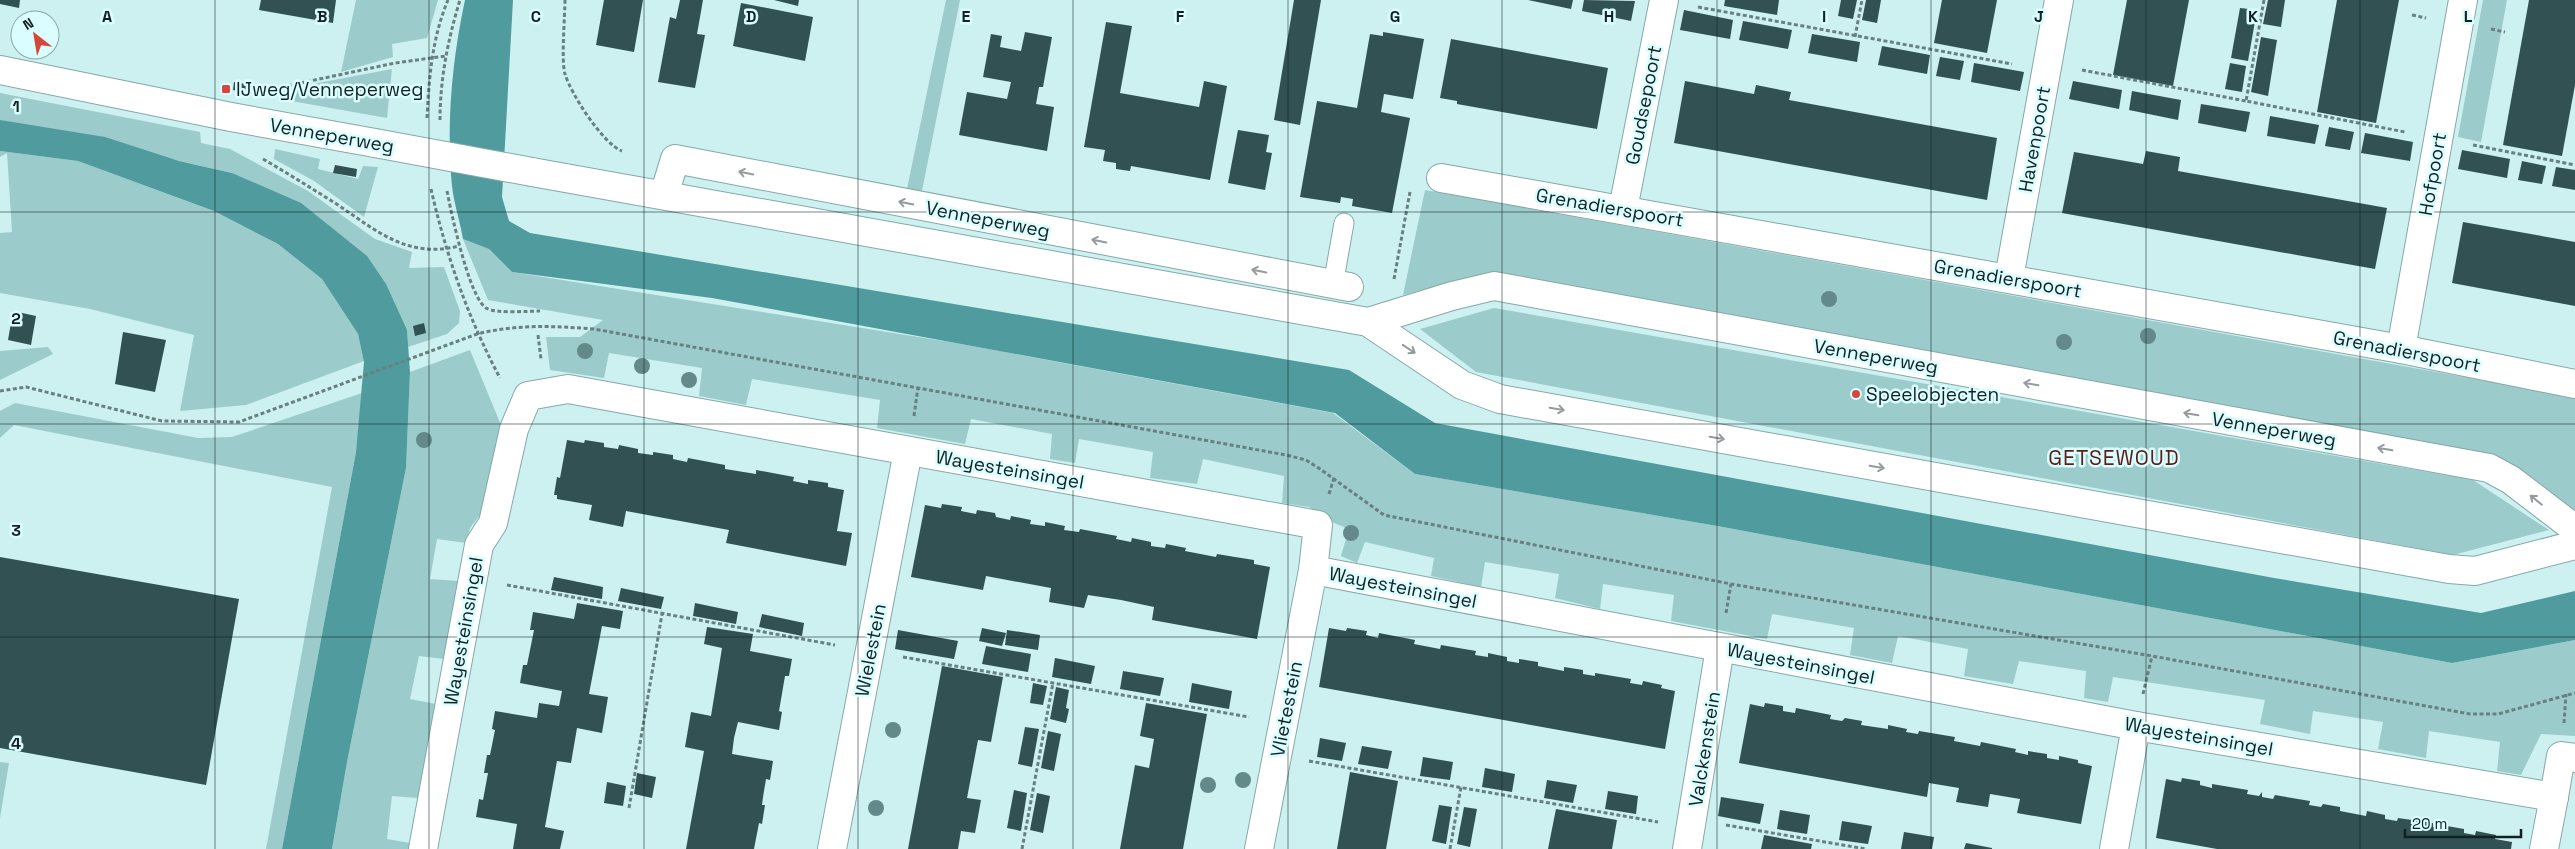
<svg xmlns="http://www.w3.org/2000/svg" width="2575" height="849" viewBox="0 0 2575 849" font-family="'Space Grotesk',sans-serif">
<rect width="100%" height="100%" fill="#cdf1f1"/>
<g fill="#9ccbcb">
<path d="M356 0H438L427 38 392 44 393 57 341 72Z"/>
<path d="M946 0H960L922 191 907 189Z"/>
<path d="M2483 0H2507L2481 142 2458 137Z"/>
<path d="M392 69 387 118 280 99 286 89Z"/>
<path d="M0 93 200 132 201 143 230 149 308 191 375 239 412 252 409 268 444 267 460 311 459 323 447 334 408 347 407 330 232 173 0 120Z"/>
<path d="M275 149 320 159 318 169 358 179 363 166 378 167 364 217 314 181 274 159Z"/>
<path d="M0 151 78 161 214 211 278 244 322 279 358 334 364 361 246 405 180 411 194 335 90 309 0 293V233L12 232 7 153 0 157Z"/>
<path d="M1425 190 2575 397V519L2504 464 1479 276 1403 295Z"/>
<path d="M463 239 489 249 512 272 950 342 1333 413 1415 474 1723 527 2452 663 2575 640V736L2541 734 2521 775 2497 771 2500 742 2429 731 2426 758 2378 749 2383 722 2313 711 2310 734 2260 724 2265 700 2113 677 2108 702 2084 698 2086 671 2019 661 2013 684 1964 676 1968 649 1898 636 1892 663 1850 655 1854 628 1772 614 1767 639 1671 621 1674 595 1603 584 1600 609 1555 598 1559 574 1485 562 1481 587 1431 576 1434 558 1365 542 1357 563 1341 556 1349 529 1329 521 1309 507 1282 503 1284 476 1203 459 1197 484 1150 478 1153 452 1079 439 1075 463 1050 459 1052 434 971 419 965 444 877 428 880 400 752 379 746 405 699 396 702 368 609 353 604 378 550 370 546 337H580L603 320 488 300Z"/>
<path d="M1494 308 2473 480 2549 530 2453 555 1476 372 1420 329Z"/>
<path d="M48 347 53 354 0 380V351Z"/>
<path d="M470 350 501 425 486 507 470 528 466 543 437 539 430 579 459 581 444 659 419 656 410 699 436 704 418 798 392 796 387 839 410 843 409 849H332L347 762 406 468 410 372Z"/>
<path d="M362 393 356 452 282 849H266L332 487 14 425 0 438V411L15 403 198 438 232 437Z"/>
<path d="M0 762 9 763 0 818Z"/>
</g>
<g fill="#4f9b9d">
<path d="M465 0H513L502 197 509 221 530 233 1349 370 1435 423 2274 578 2481 613 2575 591V640L2452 663 1723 527 1415 474 1335 413 712 298 512 272 489 249 463 239C460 221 454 204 452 186 446 125 452 60 465 0Z"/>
<path d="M0 120 105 137 179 161 232 173 301 203 367 256 386 284 407 330 410 372 406 468 347 762 332 849H282L356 452 364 362 358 334 322 279 278 244 214 211 78 161 0 151Z"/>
</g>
<g fill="#315152">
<path d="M0 0H20L19 8 0 4Z"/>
<path d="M261 0H336L333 23 259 10Z"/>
<path d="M604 0H643L634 52 596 45Z"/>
<path d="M680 0H703L697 34 705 35 695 88 658 82 670 17 676 19Z"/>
<path d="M774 0H799L798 6Z"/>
<path d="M1294 0H1321L1300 125 1274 120Z"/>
<path d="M1528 0H1573L1571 9Z"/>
<path d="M1584 0 1635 1 1631 21 1582 11Z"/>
<path d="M1725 0H1779L1777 15 1724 6Z"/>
<path d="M1841 0H1857L1853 19 1838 16Z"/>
<path d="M1866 0H1881L1877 23 1862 20Z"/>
<path d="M1942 0H1997L1987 53 1934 43Z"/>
<path d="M2127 0H2189L2173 86 2113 75Z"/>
<path d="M2268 0H2285L2281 27 2263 24Z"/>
<path d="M2337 0H2399L2376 123 2317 112Z"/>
<path d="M2529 0H2575V85L2562 156 2503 145Z"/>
<path d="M741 3 813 17 805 61 733 46Z"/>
<path d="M2240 8 2257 10 2248 61 2231 58Z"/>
<path d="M1684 10 1733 20 1730 39 1680 30Z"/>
<path d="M1743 21 1792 30 1788 49 1739 40Z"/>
<path d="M1106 22 1132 26 1120 93 1199 107 1204 81 1227 86 1210 180 1131 166 1130 171 1116 169V163L1103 161 1105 150 1084 147Z"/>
<path d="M1025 32 1052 37 1043 87H1039L1036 104 1054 107 1047 151 959 135 967 92 1007 99 1011 82 983 77 991 34 1002 36 1000 47 1021 51Z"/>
<path d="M1383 32 1424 39 1413 99 1384 94 1381 112 1410 118 1392 213 1352 206 1353 199 1341 197 1340 203 1300 197 1317 101 1357 108 1370 34 1383 36Z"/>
<path d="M1812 34 1860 42 1857 62 1808 53Z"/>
<path d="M2261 37 2277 40 2268 96 2251 92Z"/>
<path d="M1451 39 1608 68 1597 129 1457 104V101L1440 98Z"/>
<path d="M1882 46 1930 55 1927 74 1878 65Z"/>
<path d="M1940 57 1964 61 1960 80 1936 76Z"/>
<path d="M1974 63 2024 72 2020 91 1971 82Z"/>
<path d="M2230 63 2246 66 2242 92 2225 89Z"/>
<path d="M1685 81 1754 94 1756 85 1791 92 1789 100 1997 138 1987 200 1674 143Z"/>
<path d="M2073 81 2122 90 2119 109 2069 99Z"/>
<path d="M234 82 257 86 255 94 233 90Z"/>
<path d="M2132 91 2181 100 2178 120 2129 110Z"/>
<path d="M2201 104 2250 112 2246 132 2198 123Z"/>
<path d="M2270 116 2319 125 2315 144 2267 136Z"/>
<path d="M2329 127 2354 132 2350 150 2325 146Z"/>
<path d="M1238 130 1269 135 1266 152 1272 153 1265 190 1228 183Z"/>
<path d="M2365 133 2413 142 2410 161 2361 153Z"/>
<path d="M2462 150 2510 159 2507 178 2458 169Z"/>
<path d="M2146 151 2180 157 2178 171 2387 208 2375 269 2062 213 2074 152 2143 164Z"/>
<path d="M2522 161 2546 166 2542 184 2518 180Z"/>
<path d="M335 165 357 169 356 177 333 173Z"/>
<path d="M2556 167 2575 170V190L2552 186Z"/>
<path d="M2463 222 2575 242V306L2452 283Z"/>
<path d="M13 311 36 316 31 345 8 340Z"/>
<path d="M424 323 426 333 415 336 413 326Z"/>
<path d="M123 332 166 340 155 392 115 384Z"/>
<path d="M567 440 584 443 585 440 604 443V447L618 449 619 445 638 449V453L653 455V452L673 455V459L687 462 688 458 725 465V469L756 474V470L794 477 793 481 808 484V480L828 483V487L844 490 837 531 852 533 846 566 726 543 729 530 626 511 623 527 589 520 592 505 557 499V495H554L557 477 560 478Z"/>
<path d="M942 504 962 507 961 511 976 514 977 510 995 513 996 517 1010 520 1011 516 1031 520 1030 524 1045 526V522L1065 526 1064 530 1079 532 1080 529 1117 536 1116 539 1131 542 1132 538 1151 542V546L1165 548 1166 544 1186 548 1185 551 1216 557 1217 554 1235 557 1254 560V564L1270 567 1257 639 1152 620 1154 607 1121 600 1088 595 1084 608 1049 602 1051 588 986 576 983 590 911 577 925 505 941 508Z"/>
<path d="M0 557 239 599 206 785 0 748Z"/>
<path d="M554 577 603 587 602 599 551 590Z"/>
<path d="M621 588 664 597 661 609 618 601Z"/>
<path d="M577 603 623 611 620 629 602 626 589 694 608 697 602 733 577 728 571 763 557 761 545 827 564 831 560 849H513L517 824 476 817 479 799 483 800 488 773H484L487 755H490L495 730 492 729 495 711 537 718 539 703 559 706 562 691 520 683 523 665H527L534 630H530L533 612 574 619Z"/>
<path d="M695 603 738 612 736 624 693 616Z"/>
<path d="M762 614 804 623 802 636 759 627Z"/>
<path d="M707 627 753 634 750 651 792 659 789 676H785L779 711 782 712 779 730 738 722 734 738 732 754 773 761 770 780 766 779 763 797 762 805H765L762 824 759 823 754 849H686L704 751 685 747 691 712 711 716 722 648 704 644Z"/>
<path d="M982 628 1006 633 1002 646 979 641Z"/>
<path d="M1329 628 1346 631 1347 628 1367 631 1366 635 1378 638 1379 633 1415 640 1414 644 1440 649 1441 645 1476 651 1475 655 1488 657V653L1507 657V661L1519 663V659L1538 662V666L1564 671V667L1583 670V674L1595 676V673L1631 679 1630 683 1642 685 1643 681 1662 685 1661 688 1675 691 1665 749 1319 687Z"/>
<path d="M898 630 958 641 954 659 895 649Z"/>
<path d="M1007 630 1040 635 1038 650 1005 645Z"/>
<path d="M986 646 1031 654 1028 672 982 664Z"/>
<path d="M1055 658 1095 666 1091 684 1052 677Z"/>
<path d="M942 666 1003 677 991 742 978 740 967 798 981 800 975 833 961 831 958 849H908Z"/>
<path d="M1123 671 1164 678 1160 696 1120 689Z"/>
<path d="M1033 683 1047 686 1043 705 1030 703Z"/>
<path d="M1192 683 1232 691 1229 709 1189 702Z"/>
<path d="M1056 687 1069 690 1066 708 1069 709 1066 723 1050 719Z"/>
<path d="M1146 703 1207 714 1183 849H1120L1135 765 1149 768 1154 739 1140 736Z"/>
<path d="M1765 703 1783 706V711L1795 713 1796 708 1831 715 1830 719 1842 721 1845 718 1862 721 1861 725 1888 729V725L1907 729 1906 732 1918 734 1919 731 1955 737 1954 741 1980 746 1981 742 2016 749 2015 752 2028 755V751L2047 754V758L2059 760V756L2078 760V763L2092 766 2081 824 2017 813 2020 799 1990 794 1988 807 1956 802 1959 788 1929 783 1927 797 1739 763 1750 704 1764 707Z"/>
<path d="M1025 727 1039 729 1032 767 1018 764Z"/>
<path d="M1048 731 1061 734 1054 771 1041 768Z"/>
<path d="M1320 738 1346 743 1342 761 1317 757Z"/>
<path d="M1362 746 1392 751 1388 769 1358 764Z"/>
<path d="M1423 757 1453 762 1450 780 1420 776Z"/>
<path d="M1485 768 1515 774 1512 792 1482 787Z"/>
<path d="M1350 772 1398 781 1386 849H1337Z"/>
<path d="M637 773 656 777 652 798 634 794Z"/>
<path d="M2182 778 2200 781V785L2212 788V784L2248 790 2247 794 2259 796 2262 792V797L2273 799 2275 795 2310 801 2309 805 2321 807 2323 804 2340 807V811L2366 816 2367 811 2385 815V819L2397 821 2398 818 2433 823V827L2444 830 2447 826 2464 829V833L2475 835 2476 831 2496 835 2495 839 2512 842 2511 849H2217L2156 838 2166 779 2181 782Z"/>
<path d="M1547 780 1577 785 1573 803 1544 798Z"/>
<path d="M607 782 626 786 623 806 604 803Z"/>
<path d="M1014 790 1027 793 1021 831 1007 828Z"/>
<path d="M1608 791 1638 796 1636 814 1605 809Z"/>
<path d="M1037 793 1050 796 1043 833 1030 830Z"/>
<path d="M1721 797 1764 804 1760 824 1718 816Z"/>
<path d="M1439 805 1452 807 1446 844 1432 841Z"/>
<path d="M1464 807 1477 809 1470 847 1457 844Z"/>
<path d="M1556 809 1617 820 1612 849H1548Z"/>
<path d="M1780 810 1810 815 1807 834 1777 829Z"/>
<path d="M1842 821 1872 826 1868 844 1839 840Z"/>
<path d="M1904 832 1934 837 1932 849H1901Z"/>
<path d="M1764 835 1812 844 1811 849H1761Z"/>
<path d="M1966 843 1992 848V849H1964Z"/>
</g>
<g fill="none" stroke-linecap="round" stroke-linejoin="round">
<defs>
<path id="service" d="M1333 285 1344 223"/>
<g id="minor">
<path d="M1441 178 2401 349 2575 384"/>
<path d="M664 195 675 159 1349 287"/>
<path d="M1623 209 1664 0"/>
<path d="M2009 278 2059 0"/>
<path d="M2401 349 2463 0"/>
<path d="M423 849 479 545 493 523 514 429 528 396 568 389 1318 525 1313 570 2136 726 2554 797 2561 756 2575 758"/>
<path d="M832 849 908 451"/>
<path d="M1259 849 1313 570"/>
<path d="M1687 849 1720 648"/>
<path d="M2114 849 2136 726"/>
<path d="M2544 849 2554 797"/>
</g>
<g id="tertiary">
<path d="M0 70 231 117 375 143"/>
<path d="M532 172 1368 322 1462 385 1500 399 2449 569 2475 571 2575 545"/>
<path d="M1368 322 1452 296 1494 286 2489 468 2511 480 2575 529"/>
</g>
</defs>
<use href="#service" stroke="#85a8a8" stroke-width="21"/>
<use href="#minor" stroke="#85a8a8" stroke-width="30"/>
<use href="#tertiary" stroke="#85a8a8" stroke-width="30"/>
<g stroke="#688080" stroke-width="3" stroke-dasharray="4 2.5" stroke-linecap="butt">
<path d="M565 0C565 16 561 61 565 74 571 94 603 144 622 151"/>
<path d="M2264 0 2246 101 2405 132"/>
<path d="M1698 7 2012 64"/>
<path d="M2412 15 2426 18"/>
<path d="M2491 29 2505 32"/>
<path d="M1855 37 1862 0"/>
<path d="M2082 70 2246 101"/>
<path d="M276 90 277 88 395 63 446 56"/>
<path d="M427 118C429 78 432 38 448 0"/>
<path d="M440 120C440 79 448 39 460 0"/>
<path d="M2473 145 2575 165"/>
<path d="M263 159C287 173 311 188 335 203 376 230 406 259 459 246"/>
<path d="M431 189C446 255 468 318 500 378"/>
<path d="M447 191C451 212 469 297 486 308 496 314 527 311 540 311"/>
<path d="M1394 279 1410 192"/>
<path d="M538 335 541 359"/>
<path d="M0 391 26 387 162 421 239 422 477 334C517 324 554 326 594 329L1286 455 1306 460 1320 469 1384 515 1731 584 2152 656 2470 714H2498L2575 693"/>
<path d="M914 416 918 387"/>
<path d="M1329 494 1334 478"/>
<path d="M507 585 835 645"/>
<path d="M1726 613 1731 584"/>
<path d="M903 657 1249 717"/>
<path d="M2143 694 2152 656"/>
<path d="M2564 723 2566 694"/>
<path d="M1309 761 1658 822"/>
<path d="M629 808 662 614"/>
<path d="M1726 825 1866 849"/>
<path d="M1022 849 1053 683"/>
<path d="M1450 849 1461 787"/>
</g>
<use href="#service" stroke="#fff" stroke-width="19"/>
<use href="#minor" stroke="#fff" stroke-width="28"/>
<use href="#tertiary" stroke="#fff" stroke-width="28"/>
<defs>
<path id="tertiary-bridge" d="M375 143 532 172"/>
</defs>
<use href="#tertiary-bridge" stroke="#85a8a8" stroke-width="30" stroke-linecap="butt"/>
<use href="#tertiary-bridge" stroke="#fff" stroke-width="28"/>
</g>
<g fill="#64898a">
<circle cx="1829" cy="299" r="8"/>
<circle cx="2148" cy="336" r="8"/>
<circle cx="2064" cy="342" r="8"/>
<circle cx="585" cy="351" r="8"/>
<circle cx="642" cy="366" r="8"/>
<circle cx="689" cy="380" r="8"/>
<circle cx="424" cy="440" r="8"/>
<circle cx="1351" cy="533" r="8"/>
<circle cx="893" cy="730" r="8"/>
<circle cx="1243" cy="780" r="8"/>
<circle cx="1208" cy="785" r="8"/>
<circle cx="876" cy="808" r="8"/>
</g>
<defs><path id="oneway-shaft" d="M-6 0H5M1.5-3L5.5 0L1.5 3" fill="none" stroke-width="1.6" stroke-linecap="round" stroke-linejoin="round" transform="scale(1.25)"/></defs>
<g stroke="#959b9c">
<use href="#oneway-shaft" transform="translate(746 173) rotate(-169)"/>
<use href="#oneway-shaft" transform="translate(906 203) rotate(-169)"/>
<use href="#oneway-shaft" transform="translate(1099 241) rotate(-169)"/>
<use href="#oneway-shaft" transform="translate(1259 271) rotate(-169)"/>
<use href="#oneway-shaft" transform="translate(1409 349) rotate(34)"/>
<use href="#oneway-shaft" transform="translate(2031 384) rotate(-170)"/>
<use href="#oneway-shaft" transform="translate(1557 409) rotate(10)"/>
<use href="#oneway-shaft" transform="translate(2191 414) rotate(-170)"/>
<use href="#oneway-shaft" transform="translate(1717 438) rotate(10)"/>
<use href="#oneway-shaft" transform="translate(2385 449) rotate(-170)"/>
<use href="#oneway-shaft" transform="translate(1877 467) rotate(10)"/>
<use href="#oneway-shaft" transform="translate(2536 500) rotate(-141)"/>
</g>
<path fill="none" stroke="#142122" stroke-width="1" stroke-opacity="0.55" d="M215 0V849M429 0V849M644 0V849M858 0V849M1073 0V849M1288 0V849M1502 0V849M1717 0V849M1931 0V849M2146 0V849M2360 0V849M0 212H2575M0 424H2575M0 637H2575"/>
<g fill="#d5473d" stroke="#dafeff" stroke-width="2">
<rect x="221" y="84" width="10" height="10" rx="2.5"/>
<circle cx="1856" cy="394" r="5"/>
</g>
<g text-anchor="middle" stroke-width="5" stroke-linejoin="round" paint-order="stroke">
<g font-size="19" fill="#142122" stroke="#dafeff" text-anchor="start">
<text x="236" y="96">IJweg/Venneperweg</text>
<text x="1866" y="401">Speelobjecten</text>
</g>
<g font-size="19" fill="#142122" stroke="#dafeff">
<text transform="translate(1643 105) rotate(-79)" y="7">Goudsepoort</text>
<text transform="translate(332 135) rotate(10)" y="7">Venneperweg</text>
<text transform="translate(2034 139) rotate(-80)" y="7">Havenpoort</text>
<text transform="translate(2432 174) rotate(-80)" y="7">Hofpoort</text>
<text transform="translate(1610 207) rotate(10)" y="7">Grenadierspoort</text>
<text transform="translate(988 219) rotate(11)" y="7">Venneperweg</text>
<text transform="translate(2008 278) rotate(10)" y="7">Grenadierspoort</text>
<text transform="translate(2407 351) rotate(11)" y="7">Grenadierspoort</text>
<text transform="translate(1876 356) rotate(10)" y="7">Venneperweg</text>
<text transform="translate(2274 429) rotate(10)" y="7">Venneperweg</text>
<text transform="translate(1010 469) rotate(10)" y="7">Wayesteinsingel</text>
<text transform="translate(1403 587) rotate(11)" y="7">Wayesteinsingel</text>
<text transform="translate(463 631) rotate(-80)" y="7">Wayesteinsingel</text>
<text transform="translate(870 650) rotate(-79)" y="7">Wielestein</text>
<text transform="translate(1801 663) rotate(11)" y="7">Wayesteinsingel</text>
<text transform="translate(1286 709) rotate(-79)" y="7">Vlietestein</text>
<text transform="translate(2199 736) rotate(10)" y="7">Wayesteinsingel</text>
<text transform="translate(1704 749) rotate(-81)" y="7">Valckenstein</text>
</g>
<g font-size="21" letter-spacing="1" fill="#601b16" stroke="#dafeff">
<text x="2114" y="465">GETSEWOUD</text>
</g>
</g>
<g font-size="16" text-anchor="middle" font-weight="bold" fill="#142122" stroke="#dafeff" stroke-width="5" stroke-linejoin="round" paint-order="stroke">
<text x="107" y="22">A</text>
<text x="322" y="22">B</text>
<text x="536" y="22">C</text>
<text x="751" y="22">D</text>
<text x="966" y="22">E</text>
<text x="1180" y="22">F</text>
<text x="1395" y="22">G</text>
<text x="1609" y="22">H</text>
<text x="1824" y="22">I</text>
<text x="2039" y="22">J</text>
<text x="2253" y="22">K</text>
<text x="2468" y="22">L</text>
<text x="16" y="112">1</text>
<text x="16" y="324">2</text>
<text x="16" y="536">3</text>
<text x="16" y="749">4</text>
</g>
<g transform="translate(35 35) rotate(329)"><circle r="24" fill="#dafeff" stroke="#8ba6a7"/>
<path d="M0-4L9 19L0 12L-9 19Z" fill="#d5473d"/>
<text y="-8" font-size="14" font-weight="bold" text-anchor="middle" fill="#142122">N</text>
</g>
<path d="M2405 829v8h116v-8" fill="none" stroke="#142122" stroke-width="2.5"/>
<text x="2412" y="829" font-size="15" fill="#142122" stroke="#dafeff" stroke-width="4" paint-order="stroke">20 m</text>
</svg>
